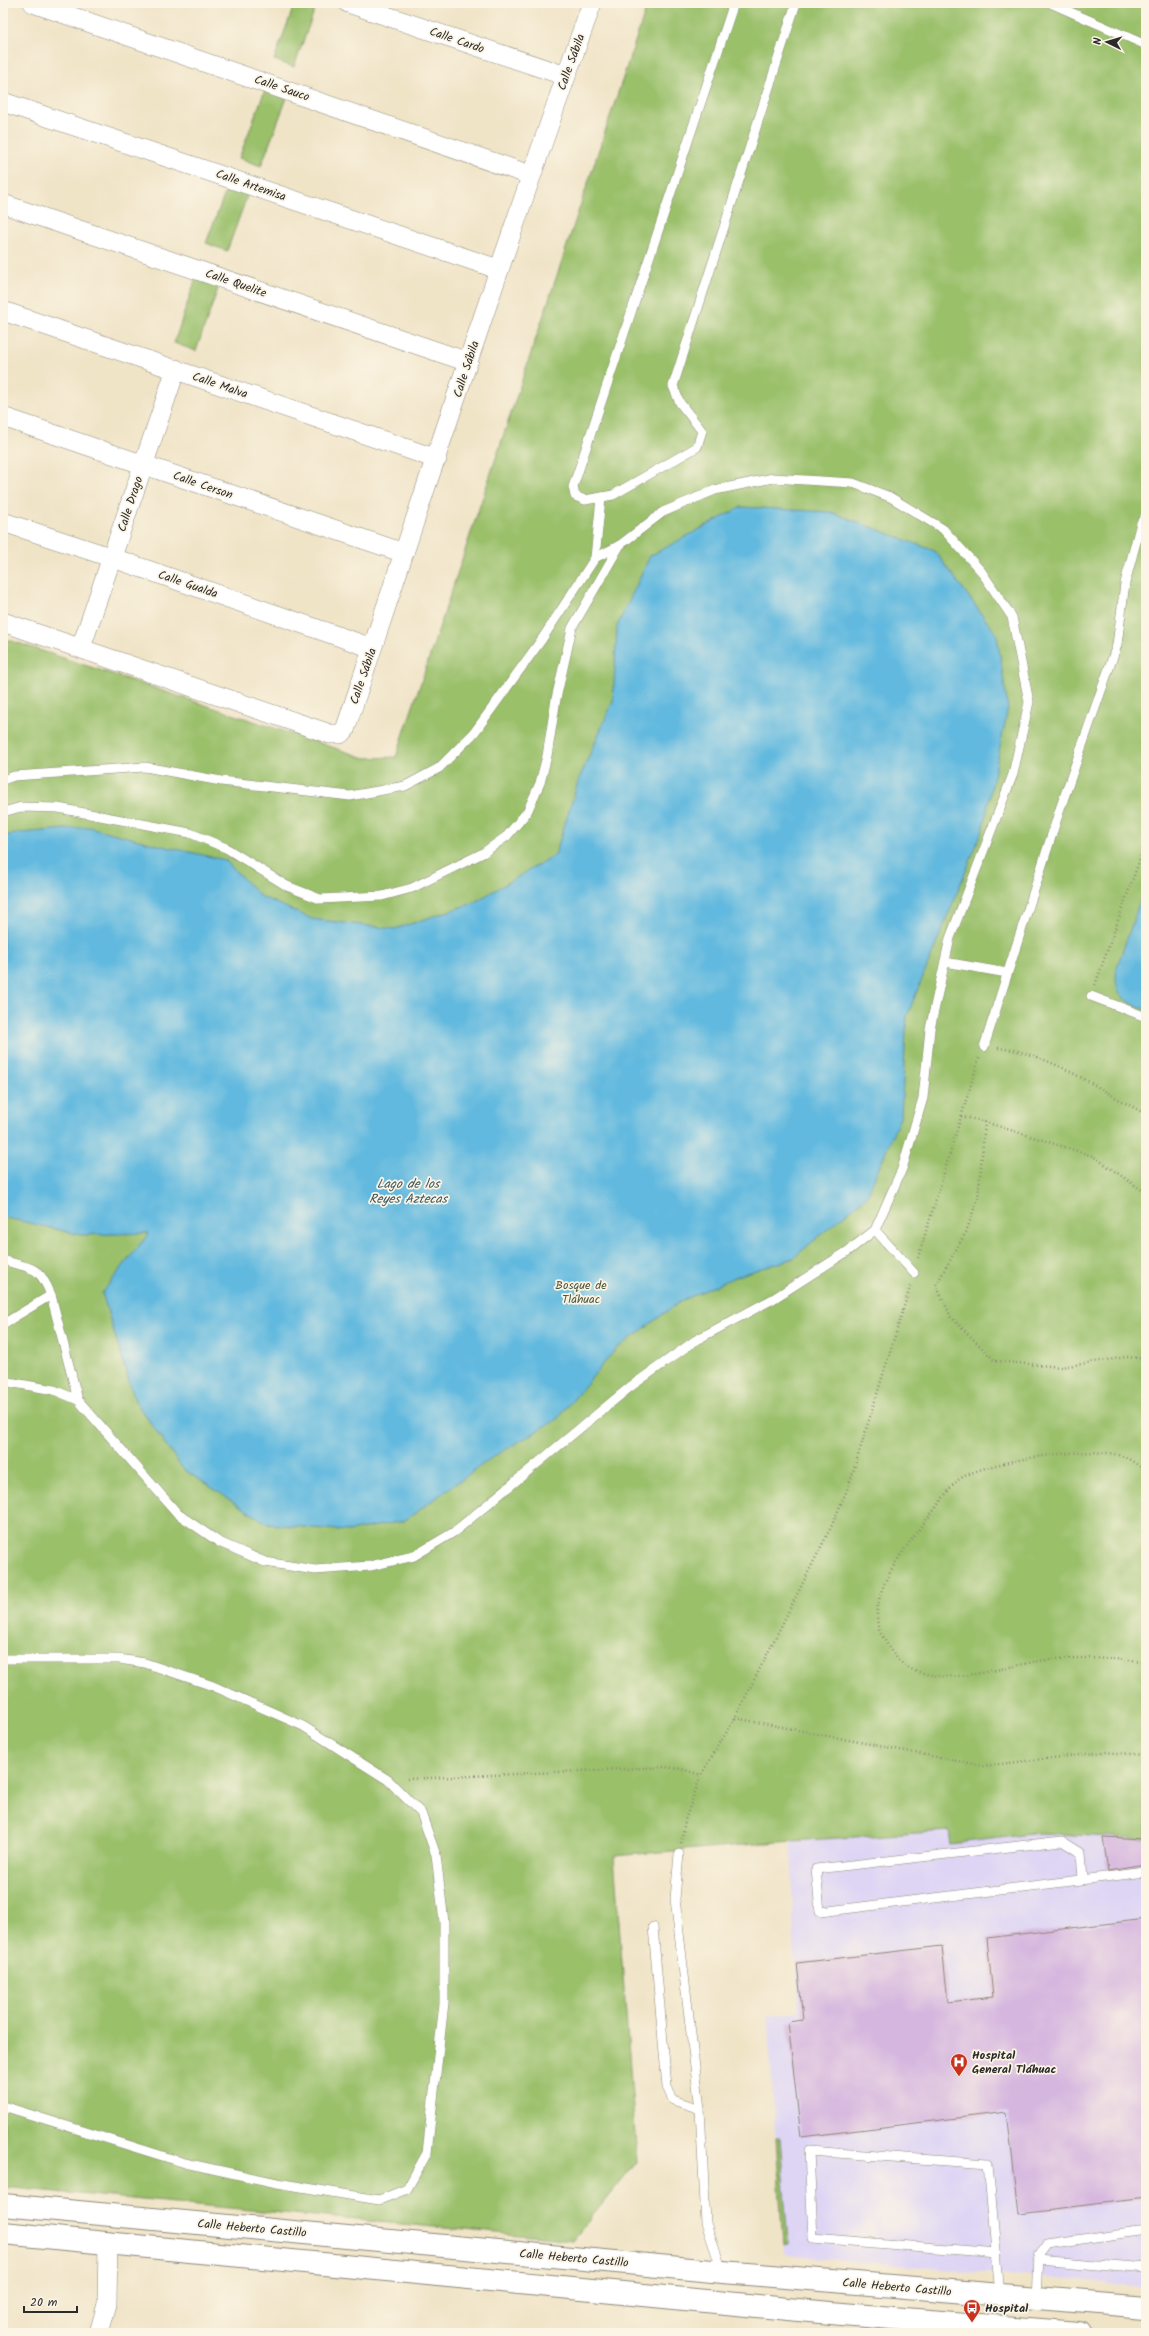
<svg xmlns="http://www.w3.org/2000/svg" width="1149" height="2336" viewBox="0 0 1149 2336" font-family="Kalam,sans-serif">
<rect width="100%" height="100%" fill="#fcf5e5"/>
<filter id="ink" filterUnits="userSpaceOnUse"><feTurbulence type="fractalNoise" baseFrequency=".025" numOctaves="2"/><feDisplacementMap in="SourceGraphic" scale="8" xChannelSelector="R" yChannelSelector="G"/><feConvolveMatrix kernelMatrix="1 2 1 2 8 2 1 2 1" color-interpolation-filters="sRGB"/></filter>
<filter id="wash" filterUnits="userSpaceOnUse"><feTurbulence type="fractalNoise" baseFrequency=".012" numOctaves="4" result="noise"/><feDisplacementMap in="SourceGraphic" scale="16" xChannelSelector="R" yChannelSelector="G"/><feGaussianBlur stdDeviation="0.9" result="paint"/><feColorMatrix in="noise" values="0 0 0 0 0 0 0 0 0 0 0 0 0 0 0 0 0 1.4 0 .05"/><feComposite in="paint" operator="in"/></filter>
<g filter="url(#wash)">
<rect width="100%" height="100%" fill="#f0e4c7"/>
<path fill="#ded5f5" d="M973 1829 1146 1839V2287L784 2255 767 2016 799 2012 794 1946 791 1841Z"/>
<g fill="#9ac06b" stroke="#62764b">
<path d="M295 3H317L294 67 274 60Z"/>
<path d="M648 3H1146V1839L1039 1833 951 1844 949 1831 791 1841 614 1856 637 2161 573 2240 3 2187V638L365 758 396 757Z"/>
<path d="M265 90 287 98 261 166 239 158Z"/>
<path d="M230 180 250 188 227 251 206 243Z"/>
<path d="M198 272 221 280 196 351 174 343Z"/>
<path d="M776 2138H780L788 2244H783Z"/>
</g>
<g fill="#62b9df" stroke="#467285">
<path d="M741 507 831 512 935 551 997 635 1008 708 983 829 907 1016 901 1115 867 1196 792 1259 737 1276 681 1301 616 1349 556 1420 490 1459 404 1521 349 1531 268 1524 183 1469 135 1401 102 1293 149 1233 81 1235 3 1217V836L20 833 89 827 154 844 225 860 260 896 312 919 395 929 473 903 555 855 579 779 613 701 617 626 650 556Z"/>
<path d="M1146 884V1009C1122 1001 1113 993 1117 967Z"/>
</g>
<g id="blocks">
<g fill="#d5b6df">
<path d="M1103 1837 1146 1839V1865L1108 1871Z"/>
<path d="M1146 1919V2198L1019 2213 1007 2112 801 2137 788 2022 803 2020 797 1963 942 1946 948 2002 993 1997 987 1938Z"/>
</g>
</g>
</g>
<g filter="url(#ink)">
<use href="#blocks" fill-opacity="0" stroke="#8e8879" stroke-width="1"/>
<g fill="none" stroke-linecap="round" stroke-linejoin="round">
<defs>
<g id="service">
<path d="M734 3 573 487 575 496 585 500 613 495 697 447 702 431 680 403 673 386 796 3"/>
<path d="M1050 3 1146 45"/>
<path d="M595 558 601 498"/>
<path d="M3 780 14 776 145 767 221 781 350 796 405 786 439 768 474 733 542 639 595 558 620 545"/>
<path d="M3 812 21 807 58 808 190 833 226 848 287 886 320 899 382 896 412 888 483 853 507 836 527 812 540 783 547 756 556 699 572 628 620 545 663 512 715 490 773 478 853 483 890 497 943 529 981 571 1012 617 1029 702 1013 774 950 938 930 1029 923 1098 902 1169 875 1230 848 1251 773 1299 696 1340 630 1387 454 1532 414 1556 370 1566 315 1570 265 1562 219 1542 178 1514 78 1400 54 1390 3 1381"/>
<path d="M945 962 1007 973"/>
<path d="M1091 996 1146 1017"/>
<path d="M984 1047 1060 809 1117 645 1125 583 1141 523 1146 515"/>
<path d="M875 1230 914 1273"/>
<path d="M3 1260C32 1270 38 1263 51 1295L78 1400"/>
<path d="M3 1324 51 1295"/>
<path d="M3 1659H119L145 1663 213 1686 303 1726 388 1780 421 1813 436 1855 444 1922V2003L427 2153 407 2189 379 2200 277 2183 185 2163 3 2106"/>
<path d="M679 1854 675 1899 700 2109 706 2223 722 2271"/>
<path d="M1083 1879 1081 1853 1062 1841 816 1869 820 1912 1146 1872"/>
<path d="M653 1927 667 2087 673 2100 700 2109"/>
<path d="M997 2253 813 2238 809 2151 988 2164 1000 2295"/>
<path d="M1038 2260 1146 2269"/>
<path d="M1036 2298 1038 2256 1047 2244 1146 2230"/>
</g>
<g id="minor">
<path d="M33 3 530 175"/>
<path d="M348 3 566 76"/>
<path d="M3 102 498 269"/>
<path d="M3 204 468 362"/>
<path d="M3 311 437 459"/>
<path d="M3 417 404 553"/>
<path d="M3 522 113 558 372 648"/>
<path d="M3 622 330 734H340L345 730C426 487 506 244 592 3"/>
<path d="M84 639 176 369"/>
<path d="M99 2333 107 2304 108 2243"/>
</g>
<g id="secondary">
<path d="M3 2205 723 2272 1146 2307"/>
<path d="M3 2233 830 2313 1079 2333"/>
</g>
</defs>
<use href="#service" stroke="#8e8879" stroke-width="10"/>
<use href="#minor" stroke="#8e8879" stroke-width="20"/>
<use href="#secondary" stroke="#8e8879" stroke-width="24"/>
<g stroke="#8e8879" stroke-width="2.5" stroke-dasharray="1 3" stroke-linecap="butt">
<path d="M1095 985 1146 842"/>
<path d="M998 1048C1051 1053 1099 1090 1146 1114"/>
<path d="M961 1116 985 1122 1093 1156 1146 1193"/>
<path d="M985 1122 978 1198 966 1232 936 1285 951 1317 995 1361 1061 1367 1127 1357 1146 1359"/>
<path d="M918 1258 979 1058"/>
<path d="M1146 1472C1138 1465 1130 1458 1118 1455 1088 1446 981 1461 957 1481 947 1490 939 1505 930 1515 908 1545 868 1589 879 1630 881 1635 885 1640 887 1644 893 1656 906 1669 919 1672 959 1685 1006 1665 1047 1660 1080 1656 1113 1659 1146 1661"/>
<path d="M735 1718 983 1766 1104 1752 1146 1755"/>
<path d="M407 1779 665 1767 681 1769 701 1775"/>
<path d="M681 1843 685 1820 701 1775 735 1718 832 1525 849 1485 911 1284"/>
</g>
<use href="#service" stroke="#fff" stroke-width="9"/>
<use href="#minor" stroke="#fff" stroke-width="19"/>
<use href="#secondary" stroke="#fff" stroke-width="22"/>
</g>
</g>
<defs>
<symbol id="hospital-pin" viewBox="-11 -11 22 30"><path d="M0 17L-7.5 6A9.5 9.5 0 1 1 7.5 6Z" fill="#c8321e" stroke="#fcf5e5"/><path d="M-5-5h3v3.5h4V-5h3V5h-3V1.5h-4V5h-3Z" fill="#fff"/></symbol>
<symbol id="bus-pin" viewBox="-11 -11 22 30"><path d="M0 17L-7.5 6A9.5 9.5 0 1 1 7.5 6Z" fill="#c8321e" stroke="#fcf5e5"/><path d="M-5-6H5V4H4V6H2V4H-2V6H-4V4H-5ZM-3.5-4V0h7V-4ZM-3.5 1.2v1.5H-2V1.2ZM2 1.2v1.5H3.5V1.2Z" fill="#fff"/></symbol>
</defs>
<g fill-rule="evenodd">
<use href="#hospital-pin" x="949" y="2052" width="20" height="27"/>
<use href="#bus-pin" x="962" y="2298" width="20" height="27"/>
</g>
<g text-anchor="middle" stroke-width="3.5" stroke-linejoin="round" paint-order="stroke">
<g font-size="12" fill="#2b2b2b" stroke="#fcf5e5">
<text transform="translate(457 40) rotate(19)" y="4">Calle Cardo</text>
<text transform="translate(571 62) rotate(-70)" y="4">Calle Sábila</text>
<text transform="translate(282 88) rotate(19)" y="4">Calle Sauco</text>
<text transform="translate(251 185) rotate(19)" y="4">Calle Artemisa</text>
<text transform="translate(236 283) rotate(19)" y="4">Calle Quelite</text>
<text transform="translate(466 369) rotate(-72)" y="4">Calle Sábila</text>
<text transform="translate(220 385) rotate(19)" y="4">Calle Malva</text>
<text transform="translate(203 485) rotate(19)" y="4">Calle Cerson</text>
<text transform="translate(130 504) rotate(-72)" y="4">Calle Drago</text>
<text transform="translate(188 584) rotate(19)" y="4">Calle Gualda</text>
<text transform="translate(363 676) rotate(-71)" y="4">Calle Sábila</text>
<text transform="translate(252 2228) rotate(5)" y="4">Calle Heberto Castillo</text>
<text transform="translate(574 2258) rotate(5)" y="4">Calle Heberto Castillo</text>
<text transform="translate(897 2287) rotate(5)" y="4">Calle Heberto Castillo</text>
</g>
<g font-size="12" fill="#4c583e" stroke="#fcf5e5">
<text x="581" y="1289">Bosque de<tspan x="581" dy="14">Tláhuac</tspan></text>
</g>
<g font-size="12" font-weight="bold" fill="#2b2b2b" stroke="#fcf5e5" text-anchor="start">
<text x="972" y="2059">Hospital<tspan x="972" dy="14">General Tláhuac</tspan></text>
<text x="985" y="2312">Hospital</text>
</g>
<g font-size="13" font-style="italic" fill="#3c5661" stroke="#fcf5e5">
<text x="408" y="1188">Lago de los<tspan x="408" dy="15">Reyes Aztecas</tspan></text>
</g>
</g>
<rect width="1149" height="2336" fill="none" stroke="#fcf5e5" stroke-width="16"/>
<g transform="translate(1107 42) rotate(275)" stroke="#fcf5e5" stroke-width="3" paint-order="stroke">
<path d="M0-3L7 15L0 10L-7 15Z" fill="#2b2b2b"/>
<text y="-6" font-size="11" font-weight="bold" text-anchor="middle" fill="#2b2b2b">N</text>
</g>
<path d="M24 2306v6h53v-6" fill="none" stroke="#2b2b2b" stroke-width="2"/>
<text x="30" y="2306" font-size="12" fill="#2b2b2b" stroke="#fcf5e5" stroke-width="3" paint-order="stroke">20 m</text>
</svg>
